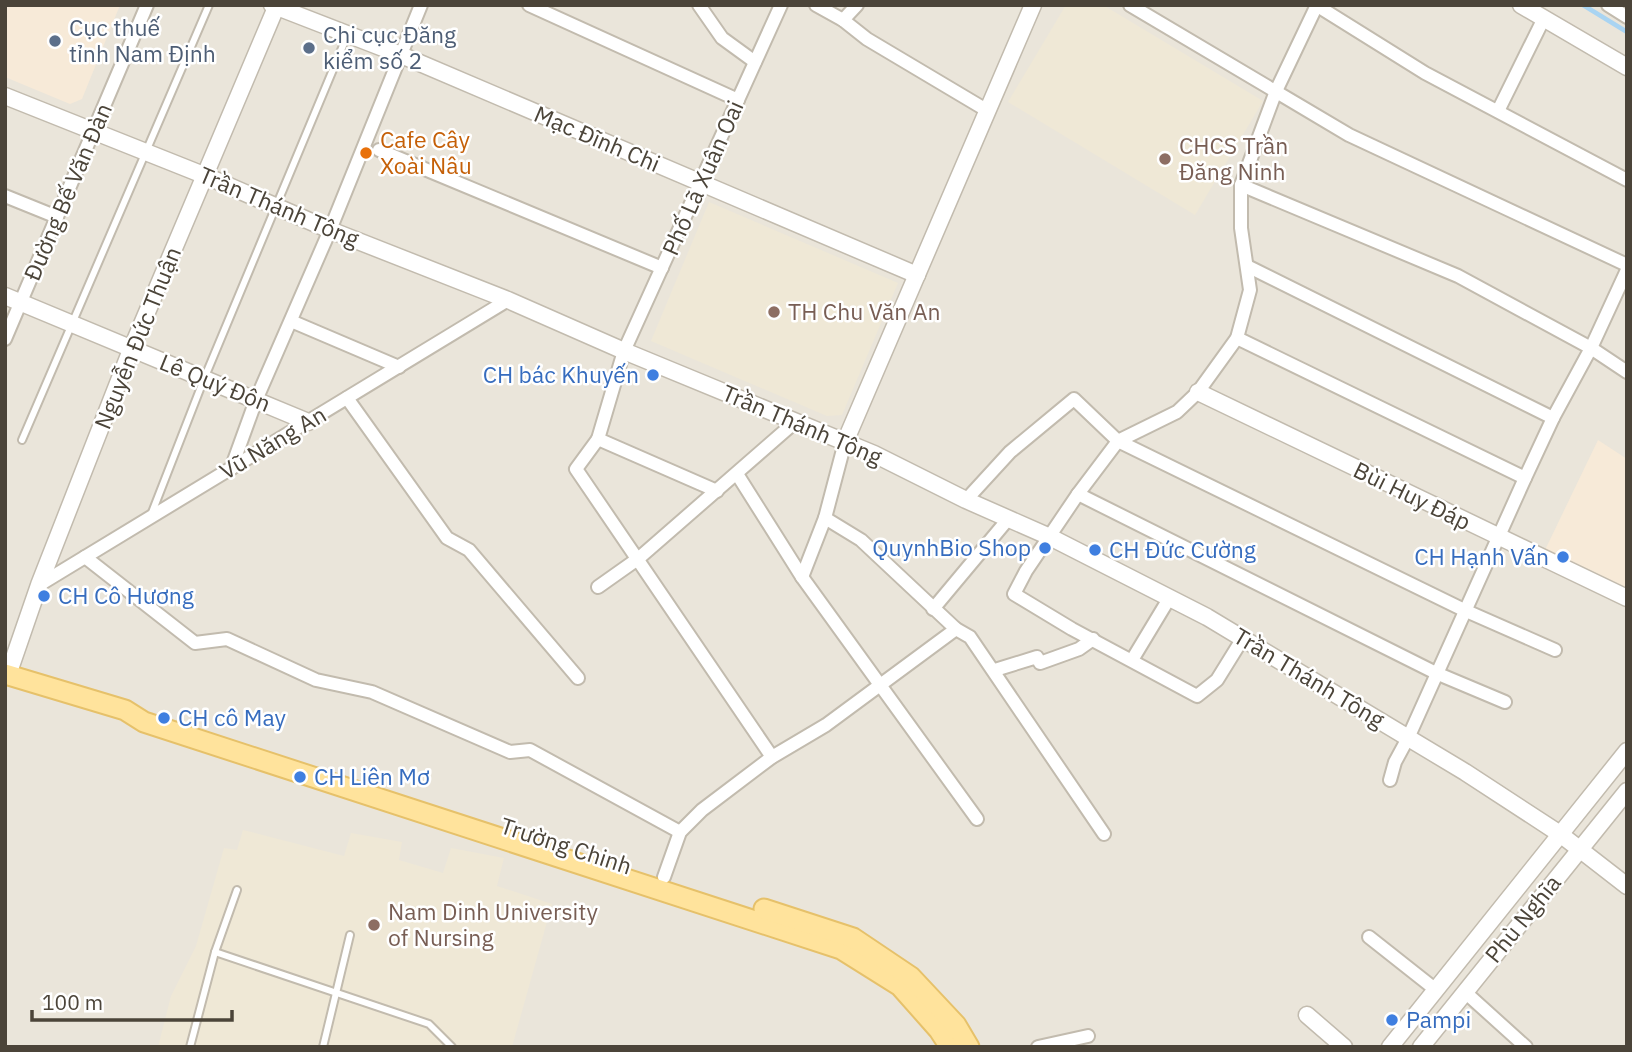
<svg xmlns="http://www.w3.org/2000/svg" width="1632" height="1052" viewBox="0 0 1632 1052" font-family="'IBM Plex Sans',sans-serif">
<rect width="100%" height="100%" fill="#f6f3ec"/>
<rect fill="#eae5da" x="5" y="5" width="1622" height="1042"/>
<g fill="#f7ead8">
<path d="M5 5H120L82 99 70 104 5 77Z"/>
<path d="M1598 440 1627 459V591L1545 550Z"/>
</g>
<g fill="#efe8d6">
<path d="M1066 5H1103L1263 101 1195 215 1008 102Z"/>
<path d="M709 202 898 283 842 415 827 416 651 341Z"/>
<path d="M243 830 344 856 351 833 402 842 399 860 443 873 451 848 504 858 497 886 552 904 512 1047H158L171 996 196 946 224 848 237 850Z"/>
</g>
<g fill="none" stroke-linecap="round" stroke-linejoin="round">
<path stroke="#a9d4f2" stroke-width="4.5" d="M1583 5 1627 32"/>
<defs>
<g id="service">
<path d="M22 440 209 5"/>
<path d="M151 515 204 379 347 36"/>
<path d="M215 952 429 1024 452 1047"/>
<path d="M190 1047 215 952 237 890"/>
<path d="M323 1047 350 935"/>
</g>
<g id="minor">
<path d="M529 5 738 100"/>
<path d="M699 5 722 38 755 62"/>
<path d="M816 5 843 20 867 39 988 111"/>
<path d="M1130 5 1349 135 1627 265"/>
<path d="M1316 5 1425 73 1627 180"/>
<path d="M1608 5 1627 17"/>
<path d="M843 20 857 5"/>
<path d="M1498 111 1544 18"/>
<path d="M379 150 662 268"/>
<path d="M1241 185 1458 276 1591 348 1627 372"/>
<path d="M5 196 57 217"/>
<path d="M1247 266 1553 418"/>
<path d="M291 321 399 367"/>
<path d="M1237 338 1525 478"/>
<path d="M5 339 147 5"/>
<path d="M347 398 447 538 469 550 578 678"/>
<path d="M598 439 576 469 772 757"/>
<path d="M231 469 256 400 330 230 421 5"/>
<path d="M737 474 802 577 977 819"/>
<path d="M717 491 598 439 624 351 781 5"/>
<path d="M1078 494 1436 673 1505 702"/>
<path d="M966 500 1010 452 1074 399 1118 441 1464 610 1555 650"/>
<path d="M825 518 861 540 956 629 970 637 1104 834"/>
<path d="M85 557 195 643 227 639 316 680 372 692 510 752 530 750 680 832"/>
<path d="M802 577 825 518 845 442"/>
<path d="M39 585 508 300"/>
<path d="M598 587 639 558 795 422"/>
<path d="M933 609 1009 518"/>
<path d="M1243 638 1217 680 1197 696 1072 629 1014 594 1026 571 1078 494 1118 441 1177 412 1198 392 1237 338 1250 290 1241 228V185L1276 91 1317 5"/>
<path d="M1132 660 1170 597"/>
<path d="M995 670 1037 657 1040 663 1079 649 1093 639"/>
<path d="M1390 780 1395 762 1408 738 1525 478 1553 418 1591 348 1627 270"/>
<path d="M664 877 680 832 702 810 772 757 826 725 956 629"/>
<path d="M1369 937 1431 986 1434 992"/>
<path d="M1465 992 1526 1047"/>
<path d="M1038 1047 1088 1036"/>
</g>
<g id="tertiary">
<path d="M272 5 401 55 917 275"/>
<path d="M1521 5 1627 67"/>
<path d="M5 96 206 176 330 230 508 300 624 351 874 454 966 500 1050 537 1207 617 1465 772 1560 834 1627 886"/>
<path d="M5 296 308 422"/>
<path d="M1198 392 1627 598"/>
<path d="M845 442 1033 5"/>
<path d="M8 675 39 585 131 350 277 5"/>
<path d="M1307 1015 1344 1047"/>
<path d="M1390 1047 1627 751"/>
<path d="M1421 1047 1627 791"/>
</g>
<g id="primary">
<path d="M5 674 125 710 144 722 841 949 900 986 939 1030 950 1047"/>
<path d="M764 909 853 938 911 977 956 1025 969 1047"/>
</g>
</defs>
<use href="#service" stroke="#c2bbae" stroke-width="10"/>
<use href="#minor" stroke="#c2bbae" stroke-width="16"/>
<use href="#tertiary" stroke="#c2bbae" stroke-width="19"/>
<use href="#primary" stroke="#e6c16a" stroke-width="23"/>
<use href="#service" stroke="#fff" stroke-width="6"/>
<use href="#minor" stroke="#fff" stroke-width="12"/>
<use href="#tertiary" stroke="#fff" stroke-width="16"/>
<use href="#primary" stroke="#ffe39c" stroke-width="19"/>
</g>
<g fill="#5c6f8a" stroke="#fff" stroke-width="2.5">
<circle cx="55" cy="41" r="7"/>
<circle cx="309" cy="48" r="7"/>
</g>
<circle fill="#e8710a" stroke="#fff" stroke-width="2.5" cx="366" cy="153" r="7"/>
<g fill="#8d6e63" stroke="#fff" stroke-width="2.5">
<circle cx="1165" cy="159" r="7"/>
<circle cx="774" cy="312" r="7"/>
<circle cx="374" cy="925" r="7"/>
</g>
<g fill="#3f7fe0" stroke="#fff" stroke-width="2.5">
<circle cx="653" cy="375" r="7"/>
<circle cx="1045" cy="548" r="7"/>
<circle cx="1095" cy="550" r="7"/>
<circle cx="1563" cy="557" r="7"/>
<circle cx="44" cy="596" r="7"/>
<circle cx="164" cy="718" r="7"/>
<circle cx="300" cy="777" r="7"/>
<circle cx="1392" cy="1020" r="7"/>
</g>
<g text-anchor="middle" stroke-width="5" stroke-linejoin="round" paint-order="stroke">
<g font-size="23" fill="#4e5e75" stroke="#fff" text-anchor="start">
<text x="69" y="36">Cục thuế<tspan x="69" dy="26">tỉnh Nam Định</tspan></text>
<text x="323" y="43">Chi cục Đăng<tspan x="323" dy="26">kiểm số 2</tspan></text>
</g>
<g font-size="23" fill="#4b4439" stroke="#fff">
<text transform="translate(597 139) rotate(23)" y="8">Mạc Đĩnh Chi</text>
<text transform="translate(703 178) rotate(-66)" y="8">Phố Lã Xuân Oai</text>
<text transform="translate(68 192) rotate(-67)" y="8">Đường Bế Văn Đàn</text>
<text transform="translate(279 207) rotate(23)" y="8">Trần Thánh Tông</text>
<text transform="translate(138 338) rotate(-68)" y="8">Nguyễn Đức Thuận</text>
<text transform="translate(215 383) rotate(22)" y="8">Lê Quý Đôn</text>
<text transform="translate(802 425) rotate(23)" y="8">Trần Thánh Tông</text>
<text transform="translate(273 443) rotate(-31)" y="8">Vũ Năng An</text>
<text transform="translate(1412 496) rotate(26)" y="8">Bùi Huy Đáp</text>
<text transform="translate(1309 678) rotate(31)" y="8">Trần Thánh Tông</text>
<text transform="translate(566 846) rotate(18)" y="8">Trường Chinh</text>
<text transform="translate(1523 919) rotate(-51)" y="8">Phù Nghĩa</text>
</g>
<g font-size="23" fill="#c56008" stroke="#fff" text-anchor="start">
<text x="380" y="148">Cafe Cây<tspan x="380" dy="26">Xoài Nâu</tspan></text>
</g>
<g font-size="23" fill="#785e54" stroke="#fff" text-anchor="start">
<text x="1179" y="154">CHCS Trần<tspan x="1179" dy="26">Đăng Ninh</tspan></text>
<text x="788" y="320">TH Chu Văn An</text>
<text x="388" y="920">Nam Dinh University<tspan x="388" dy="26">of Nursing</tspan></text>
</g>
<g font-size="23" fill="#366cbe" stroke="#fff" text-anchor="start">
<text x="639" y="383" text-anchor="end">CH bác Khuyến</text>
<text x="1031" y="556" text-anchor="end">QuynhBio Shop</text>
<text x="1109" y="558">CH Đức Cường</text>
<text x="1549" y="565" text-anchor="end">CH Hạnh Vấn</text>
<text x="58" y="604">CH Cô Hương</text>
<text x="178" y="726">CH cô May</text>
<text x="314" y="785">CH Liên Mơ</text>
<text x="1406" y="1028">Pampi</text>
</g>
</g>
<rect width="1632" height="1052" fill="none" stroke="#4b4439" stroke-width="14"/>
<path d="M32 1010v10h200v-10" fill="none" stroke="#4b4439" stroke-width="3.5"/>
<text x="42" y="1010" font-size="21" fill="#4b4439" stroke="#ffffff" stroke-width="5" paint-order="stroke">100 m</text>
</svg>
